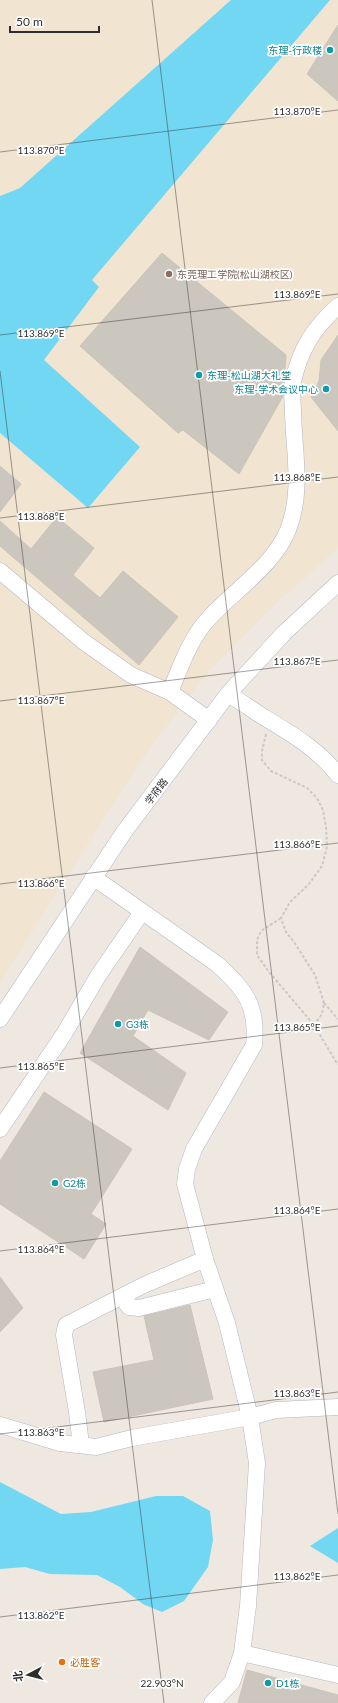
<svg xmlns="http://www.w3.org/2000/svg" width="338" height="1703" viewBox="0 0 338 1703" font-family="Lato,'Noto Sans SC',sans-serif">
<rect width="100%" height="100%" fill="#efe8e0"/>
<path fill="#f1e4d0" d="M0 0H338V548L269 610 204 677 142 759 0 982Z"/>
<g fill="#71d7f3">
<path d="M231 0H330L92 280 99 287 44 360 140 447 88 508 0 433V196L20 188Z"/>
<path d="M0 1482 61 1514 91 1512 156 1496H183L210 1511 213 1540 208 1567 184 1601 162 1612 143 1604 120 1587 97 1575 50 1574 25 1567 0 1569Z"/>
<path d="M338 1528V1563L310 1546Z"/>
</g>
<g fill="#cbc6be" stroke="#cbc4b9">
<path d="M338 25V101L307 74Z"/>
<path d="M162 253 286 355 283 396 239 474 183 430 178 433 80 346Z"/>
<path d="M338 335V431L311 397 319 381 321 360Z"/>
<path d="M0 466 21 484 0 512Z"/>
<path d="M57 517 94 548 73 575 100 598 123 571 178 617 139 665 0 546V521L31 549Z"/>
<path d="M140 947 228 1012 209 1040 148 1010 133 1036 186 1073 168 1110 80 1053Z"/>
<path d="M44 1092 132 1149 91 1214 106 1224 84 1259 0 1204V1161Z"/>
<path d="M0 1277 23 1308 0 1332Z"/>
<path d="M190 1305 213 1399 104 1422 93 1372 154 1360 144 1316Z"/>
<path d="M247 1670 338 1695V1703H238Z"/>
</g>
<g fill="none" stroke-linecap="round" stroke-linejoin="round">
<defs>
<g id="minor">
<path d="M0 571 84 642 131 675 170 692 209 720"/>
<path d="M170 692C181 666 190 638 210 617 236 589 273 566 288 530 303 492 294 452 293 413 293 403 291 392 293 382 300 349 313 329 338 306"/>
<path d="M228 694C240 701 251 709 262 716 290 733 318 749 338 775"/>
<path d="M93 877 217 964C245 989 258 1006 254 1045L194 1149 187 1169 185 1184 205 1259 227 1323 239 1372 250 1417 257 1463 248 1606 242 1653 232 1682 212 1703"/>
<path d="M0 1019 124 832 228 694 284 633 338 583"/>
<path d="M0 1129 64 1034 98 976 142 912"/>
<path d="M127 1295 126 1303 129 1307 139 1308 215 1289"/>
<path d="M0 1425 60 1443 96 1447 132 1438 250 1417 276 1410 338 1407"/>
<path d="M81 1445 77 1412 64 1335 66 1325 144 1285 205 1259"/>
<path d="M242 1653 338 1675"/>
</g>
</defs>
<use href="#minor" stroke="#b4b7c1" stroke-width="17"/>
<g stroke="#c9c9c9" stroke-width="2" stroke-dasharray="3 2" stroke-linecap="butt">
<path d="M266 734 262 751V760L271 771 307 788 317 798 323 810 326 827 327 847 322 866 309 884 290 902 281 918 286 932 294 942 315 975 324 1003 322 1014 314 1025"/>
<path d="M281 918 261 931 257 940V955L269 972 314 1025 338 1065"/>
<path d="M324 1003 338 1019"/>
</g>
<use href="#minor" stroke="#fff" stroke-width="16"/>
</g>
<path fill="none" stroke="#2e2e2e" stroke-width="1" stroke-opacity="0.45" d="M152 0 338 1514M0 152 338 110M0 335 338 294M0 371 164 1703M0 518 338 477M0 701 338 660M0 884 338 843M0 1068 338 1026M0 1251 338 1209M0 1434 338 1392M0 1617 338 1575"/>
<g fill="#0f9aa8" stroke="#fff" stroke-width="1.5">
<circle cx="330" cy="50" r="4"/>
<circle cx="199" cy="375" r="4"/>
<circle cx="326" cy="389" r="4"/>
<circle cx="118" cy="1024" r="4"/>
<circle cx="55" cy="1183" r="4"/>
<circle cx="268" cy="1683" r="4"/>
</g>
<circle fill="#8d6e63" stroke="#fff" stroke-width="1.5" cx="169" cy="274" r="4"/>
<circle fill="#e8710a" stroke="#fff" stroke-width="1.5" cx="62" cy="1662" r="4"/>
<g text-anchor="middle" stroke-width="3.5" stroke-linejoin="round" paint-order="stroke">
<g font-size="10" fill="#0d838f" stroke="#fff" text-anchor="start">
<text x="322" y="54" text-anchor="end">东理-行政楼</text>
<text x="207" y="379">东理-松山湖大礼堂</text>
<text x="318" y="393" text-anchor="end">东理-学术会议中心</text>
<text x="126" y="1028">G3栋</text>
<text x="63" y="1187">G2栋</text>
<text x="276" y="1687">D1栋</text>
</g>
<g font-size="10" fill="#785e54" stroke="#fff" text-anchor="start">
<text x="177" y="278">东莞理工学院(松山湖校区)</text>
</g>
<g font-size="10" fill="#2e2e2e" stroke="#fff">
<text transform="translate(156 791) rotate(-52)" y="4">学府路</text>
</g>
<g font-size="10" fill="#c56008" stroke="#fff" text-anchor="start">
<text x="70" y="1666">必胜客</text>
</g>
</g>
<g font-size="10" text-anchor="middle" fill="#2e2e2e" stroke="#fff" stroke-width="3.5" stroke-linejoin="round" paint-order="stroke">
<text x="297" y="115">113.870°E</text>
<text x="41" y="154">113.870°E</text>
<text x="297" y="298">113.869°E</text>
<text x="41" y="337">113.869°E</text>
<text x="297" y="481">113.868°E</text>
<text x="41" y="520">113.868°E</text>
<text x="297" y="665">113.867°E</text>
<text x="41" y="704">113.867°E</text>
<text x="297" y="848">113.866°E</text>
<text x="41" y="887">113.866°E</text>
<text x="297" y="1031">113.865°E</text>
<text x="41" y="1070">113.865°E</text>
<text x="297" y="1214">113.864°E</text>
<text x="41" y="1253">113.864°E</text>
<text x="297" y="1397">113.863°E</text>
<text x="41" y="1436">113.863°E</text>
<text x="297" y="1580">113.862°E</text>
<text x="41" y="1619">113.862°E</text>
<text x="162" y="1687">22.903°N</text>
</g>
<g transform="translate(28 1675) rotate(263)" stroke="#ffffff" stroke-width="3" paint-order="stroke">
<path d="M0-3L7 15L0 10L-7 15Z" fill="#2e2e2e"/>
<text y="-6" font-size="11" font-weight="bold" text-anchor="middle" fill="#2e2e2e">北</text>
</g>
<path d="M10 26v6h89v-6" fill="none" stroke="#2e2e2e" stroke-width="2"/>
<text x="16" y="26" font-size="12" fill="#2e2e2e" stroke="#ffffff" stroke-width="3" paint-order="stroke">50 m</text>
</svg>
